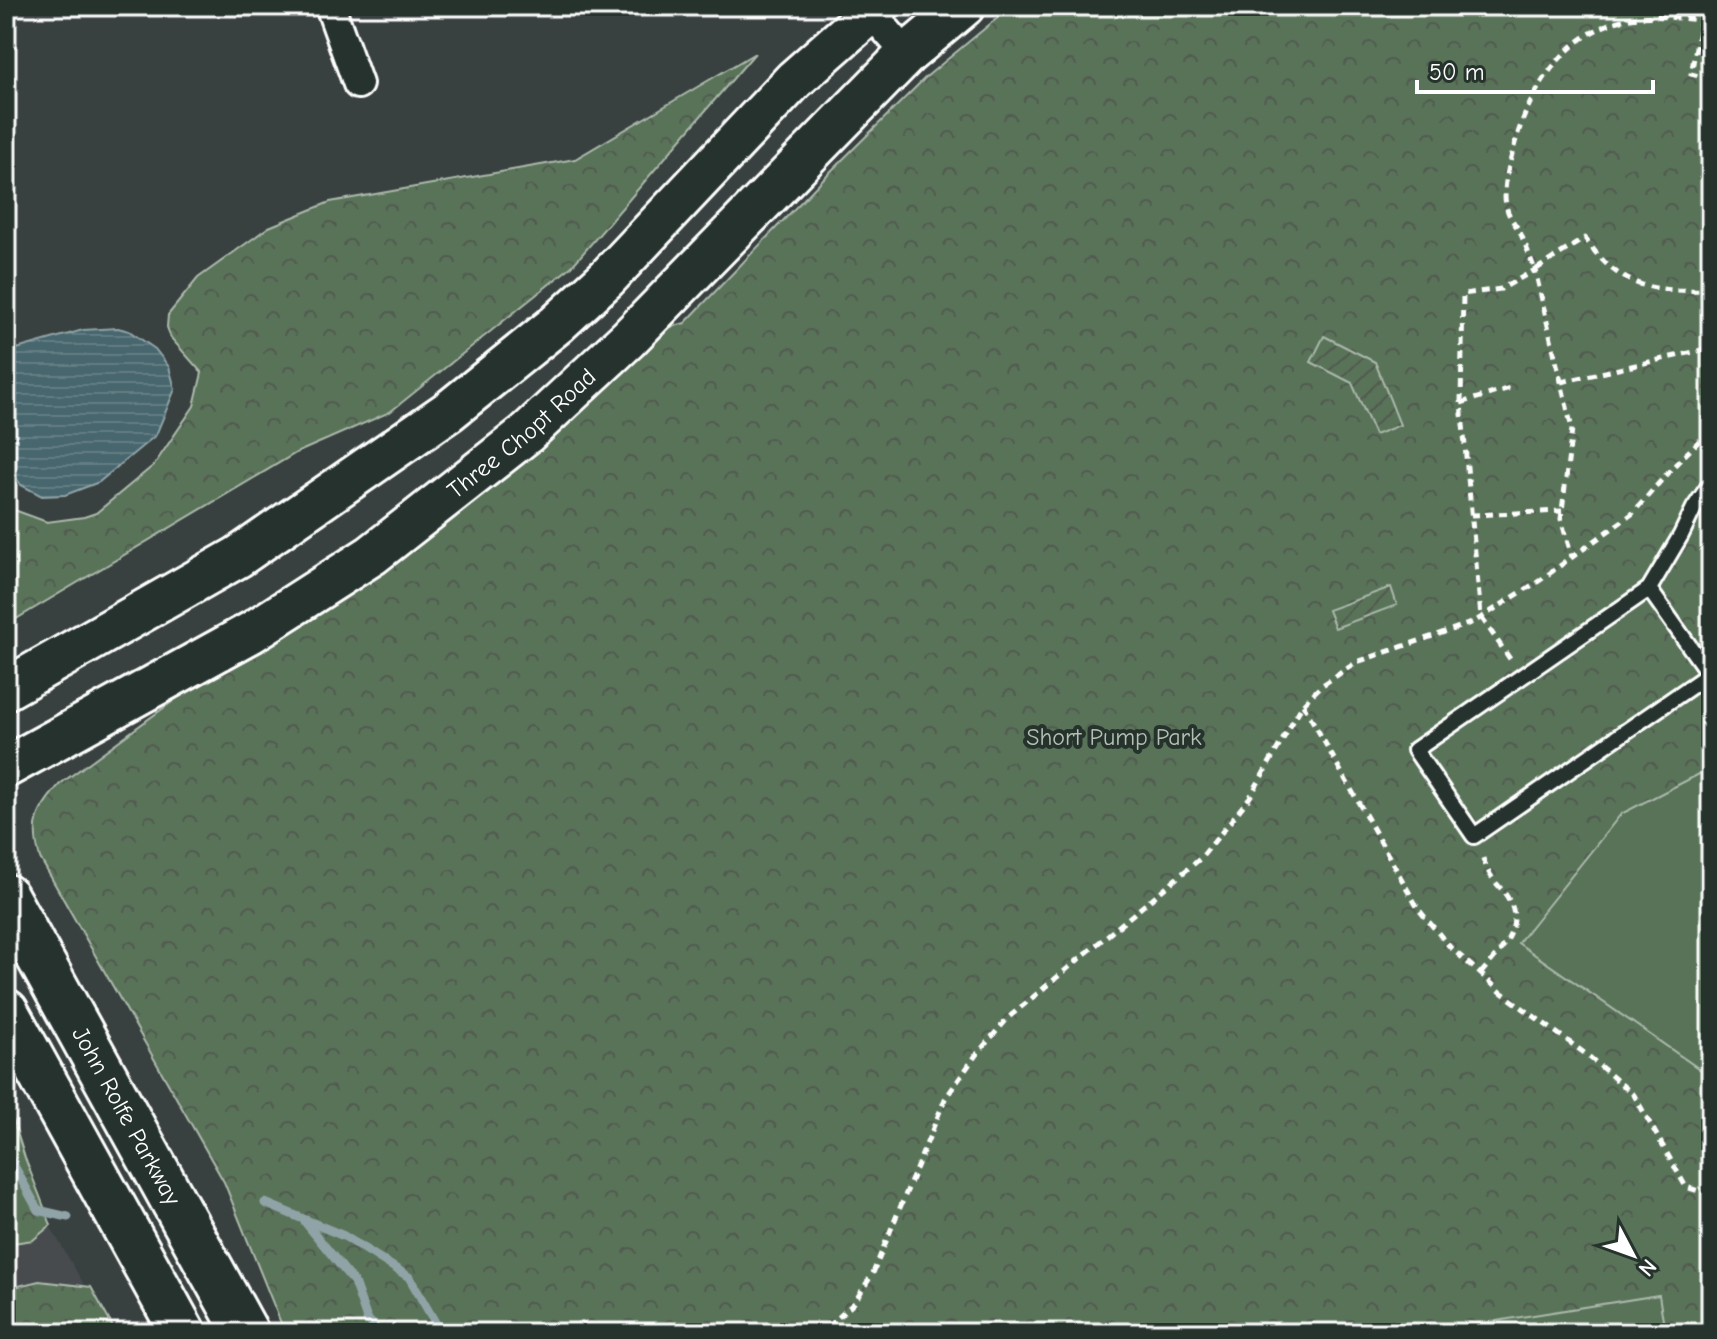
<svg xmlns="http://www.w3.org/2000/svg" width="1717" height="1339" viewBox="0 0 1717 1339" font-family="'Comic Neue',sans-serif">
<defs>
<pattern id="forest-crowns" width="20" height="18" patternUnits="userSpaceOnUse" patternTransform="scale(2)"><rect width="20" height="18" fill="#597358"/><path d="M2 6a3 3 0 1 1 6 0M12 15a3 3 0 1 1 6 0" fill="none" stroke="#515a50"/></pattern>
<pattern id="garden-furrows" width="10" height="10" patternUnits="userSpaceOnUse" patternTransform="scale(2)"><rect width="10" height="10" fill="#597358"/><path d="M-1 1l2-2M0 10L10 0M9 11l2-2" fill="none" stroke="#515a50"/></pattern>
<pattern id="water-rules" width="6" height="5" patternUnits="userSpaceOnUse" patternTransform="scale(2)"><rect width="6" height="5" fill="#46666d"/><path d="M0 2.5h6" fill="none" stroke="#627d83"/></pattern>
</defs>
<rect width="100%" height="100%" fill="#394140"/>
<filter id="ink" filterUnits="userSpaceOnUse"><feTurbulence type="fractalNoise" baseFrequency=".0125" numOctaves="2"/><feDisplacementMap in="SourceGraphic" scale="16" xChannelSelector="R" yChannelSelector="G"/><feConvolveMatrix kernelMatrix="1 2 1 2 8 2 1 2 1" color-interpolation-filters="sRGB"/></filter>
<g filter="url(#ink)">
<path fill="#464b4e" d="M6 1150 28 1188 112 1333H6Z"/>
<g fill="url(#forest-crowns)" stroke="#acb9ac" stroke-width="2">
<path d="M1012 6H1711V1333H285L224 1182 40 858C30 824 37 810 60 784L372 555 628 339 685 323 822 180 926 77Z"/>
<path d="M755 53 572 266 390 412 296 453 6 625V507L47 522 84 517 96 513 154 465 194 406 202 373 171 338 167 327 168 315 198 278 269 227 330 202 575 159Z"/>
<path d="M6 1097 25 1158 51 1225 33 1240 6 1244Z"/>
<path d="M39 1281 91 1287 116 1333H6V1289Z"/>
</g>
<g fill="url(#garden-furrows)" stroke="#acb9ac" stroke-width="2">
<path d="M1324 336 1375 362 1400 425 1375 435 1352 383 1311 362Z"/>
<path d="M1391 587 1397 605 1335 628 1328 610Z"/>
</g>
<g fill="#597358" stroke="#acb9ac" stroke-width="2">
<path d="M1711 768V1077L1518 943 1621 814Z"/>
<path d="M1659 1295 1665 1333H1434V1331Z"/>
</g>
<path fill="url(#water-rules)" stroke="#90a3a7" stroke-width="2" d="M118 328 129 331 155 349 169 367 175 389 156 435 99 482 65 495 42 496 21 485 6 463V352L83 330Z"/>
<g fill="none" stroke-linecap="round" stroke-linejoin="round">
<g stroke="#90a3a7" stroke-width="9">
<path d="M6 1151 38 1210 68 1217"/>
<path d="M265 1203 344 1236 409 1277 436 1324 449 1333"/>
<path d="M305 1222 354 1282 367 1319 381 1333"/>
</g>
<defs>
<path id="service" d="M1649 589 1709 674 1474 836 1415 750 1649 589 1681 535 1694 508 1711 483"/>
<g id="minor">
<path d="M330 6 358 84"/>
<path d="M868 6 871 13 907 54"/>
</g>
<g id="secondary">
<path d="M6 689 238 557 449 411 557 324 607 278 794 80 878 6"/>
<path id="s1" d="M6 767 252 632 372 555 526 434 628 339 907 54 964 6"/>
</g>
<g id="primary">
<path id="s2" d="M6 897 246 1333"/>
<path d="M6 1012 183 1333"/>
</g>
</defs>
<use href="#service" stroke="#fff" stroke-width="20"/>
<use href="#minor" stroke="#fff" stroke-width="34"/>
<use href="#secondary" stroke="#fff" stroke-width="46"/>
<use href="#primary" stroke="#fff" stroke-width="50"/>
<g stroke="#fff" stroke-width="5" stroke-dasharray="8 6" stroke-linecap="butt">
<path d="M1699 31 1711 34"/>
<path d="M1711 79 1691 74 1701 20C1676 18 1647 13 1622 20 1564 35 1530 90 1515 143 1510 162 1501 190 1507 209 1509 217 1515 224 1519 230 1525 243 1530 257 1535 270L1585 238C1618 287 1650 292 1706 290L1711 328"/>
<path d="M1561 382 1711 348"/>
<path d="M1461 403 1510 388"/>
<path d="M1471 515 1562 511"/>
<path d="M1510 659 1481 617 1461 403 1463 294 1501 289 1535 270 1572 429 1561 519 1572 557"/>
<path d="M1303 704 1419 910 1450 947 1501 992 1587 1055 1634 1095 1686 1187 1711 1195"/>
<path d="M1481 973C1499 952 1525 928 1509 900 1505 892 1498 886 1493 879 1488 872 1485 864 1482 856"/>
<path d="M555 1329 637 1333"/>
<path d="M816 1333 825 1330 854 1303 873 1273 945 1099 976 1055 1009 1017 1201 858 1250 797 1303 704 1321 686 1357 662 1474 622 1539 581 1632 514 1673 467 1699 441 1711 434"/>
</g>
<use href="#service" stroke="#26332d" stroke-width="14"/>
<use href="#minor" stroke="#26332d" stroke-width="28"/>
<use href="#secondary" stroke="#26332d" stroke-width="40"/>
<use href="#primary" stroke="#26332d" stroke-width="44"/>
</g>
</g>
<g text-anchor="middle" stroke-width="8" stroke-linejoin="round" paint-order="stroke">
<g font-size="24" fill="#fff" stroke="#26332d">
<text dy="8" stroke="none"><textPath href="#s1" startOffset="616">Three Chopt Road</textPath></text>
<text dy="8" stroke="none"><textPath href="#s2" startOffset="250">John Rolfe Parkway</textPath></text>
</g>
<g font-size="24" fill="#b4c0b4" stroke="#26332d">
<text x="1114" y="745">Short Pump Park</text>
</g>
</g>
<rect width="1717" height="1339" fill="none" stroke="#26332d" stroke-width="32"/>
<rect x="16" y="16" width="1685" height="1307" fill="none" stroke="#fff" stroke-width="3" filter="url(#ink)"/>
<g transform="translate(1633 1255) rotate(131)" stroke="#26332d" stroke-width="6" paint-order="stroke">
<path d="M0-6L14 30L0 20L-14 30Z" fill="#ffffff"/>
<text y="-12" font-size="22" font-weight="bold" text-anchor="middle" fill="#ffffff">N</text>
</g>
<path d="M1417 80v12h236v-12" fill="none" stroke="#ffffff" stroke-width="4"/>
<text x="1429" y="80" font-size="24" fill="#ffffff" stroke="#26332d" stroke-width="6" paint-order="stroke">50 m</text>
</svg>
